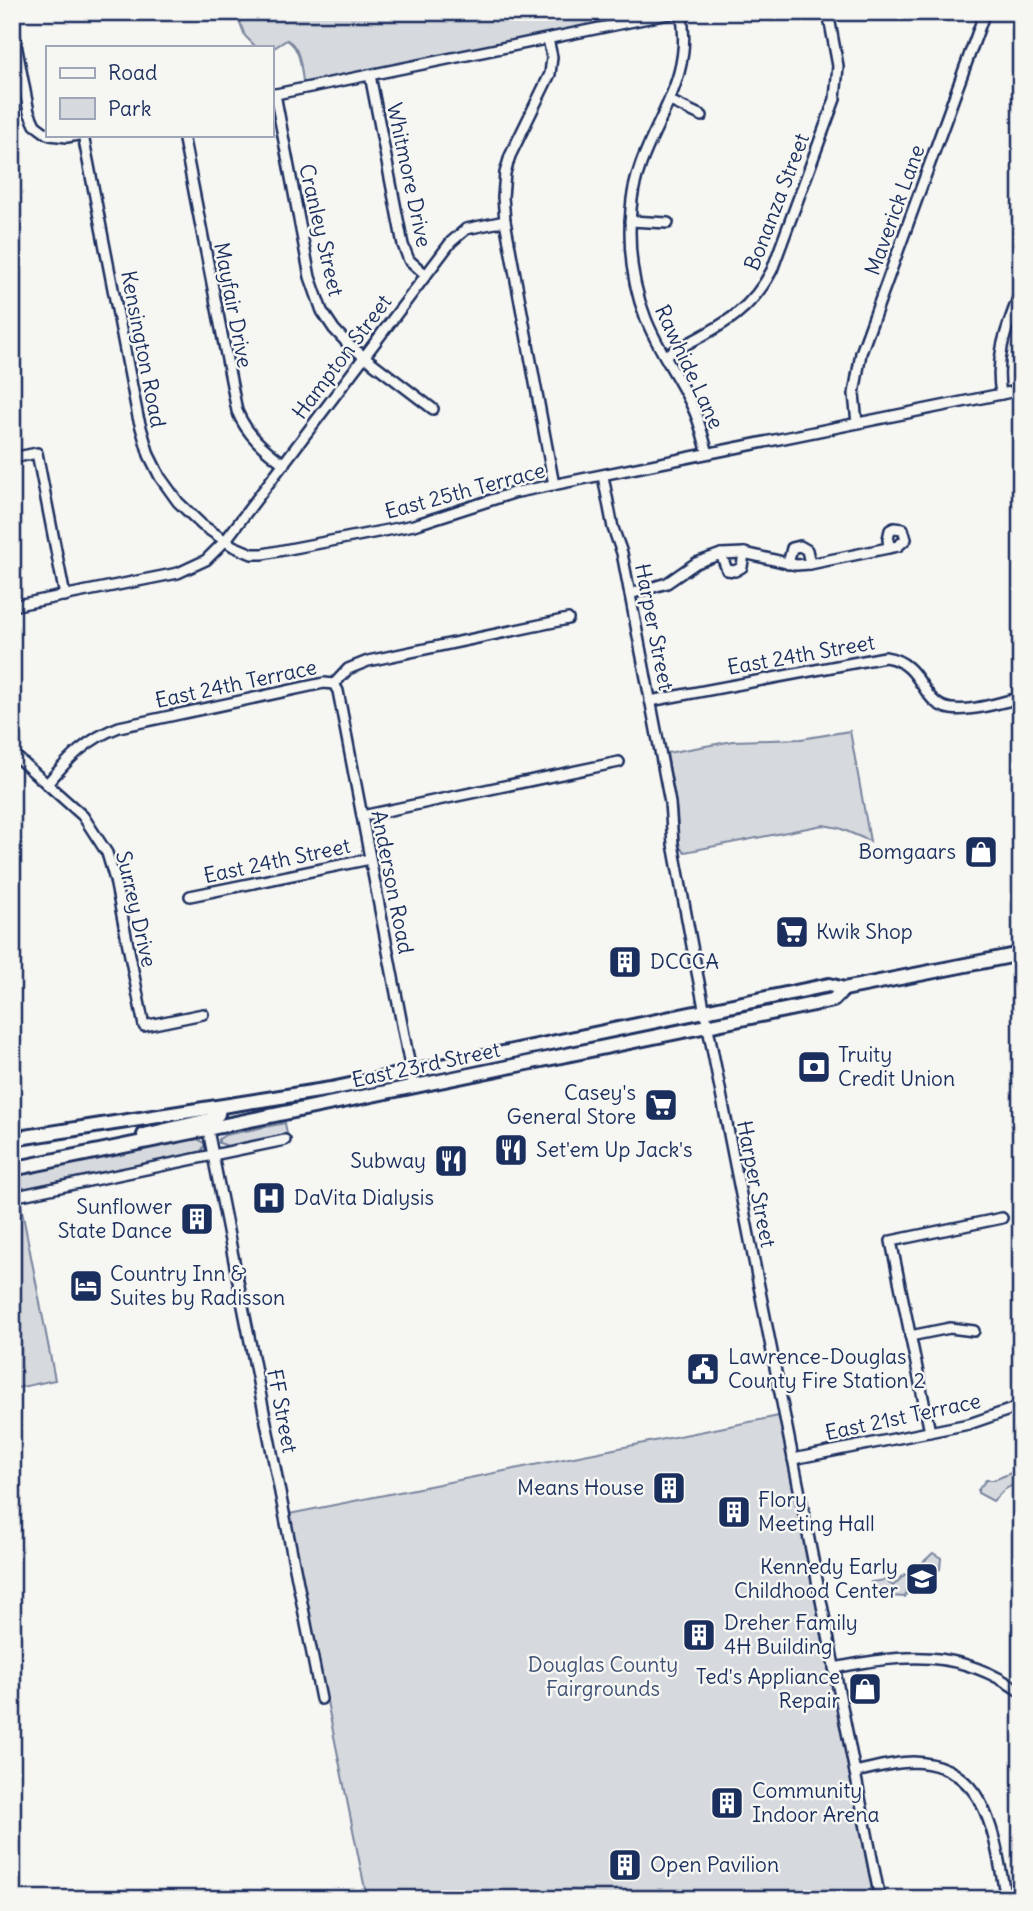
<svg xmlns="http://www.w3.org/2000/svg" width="1033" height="1911" viewBox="0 0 1033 1911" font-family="Delius,sans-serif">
<rect width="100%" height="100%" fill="#f6f6f2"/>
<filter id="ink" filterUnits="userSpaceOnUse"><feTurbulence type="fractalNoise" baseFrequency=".0143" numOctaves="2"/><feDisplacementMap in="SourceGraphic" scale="14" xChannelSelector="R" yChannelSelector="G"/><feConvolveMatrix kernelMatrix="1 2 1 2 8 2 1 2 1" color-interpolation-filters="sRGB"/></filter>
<g filter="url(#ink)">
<g fill="#d6d9dd" stroke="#78849e" stroke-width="2">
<path d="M236 12H642L643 20 304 88C301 73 302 48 287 40L272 49 271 47H256L245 36Z"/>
<path d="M850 731 870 841 839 828 823 825 685 852 679 847 677 812 667 753 733 741 801 739Z"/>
<path d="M285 1123 287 1134 228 1146 219 1143V1139L225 1135Z"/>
<path d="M198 1139 205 1144 201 1152 12 1191V1175L159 1145Z"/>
<path d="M20 1200 55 1380 12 1389V1202Z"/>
<path d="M779 1416 874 1899H367L289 1514Z"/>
<path d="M1011 1473 1015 1477 1016 1483 1004 1490 993 1501 978 1493V1490L986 1480H994Z"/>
<path d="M933 1553 941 1558 940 1569 924 1584 916 1575 923 1566 921 1564Z"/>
<path d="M905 1574 914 1582 912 1585 916 1588 912 1593 907 1590 905 1597 873 1595 871 1582 885 1580 893 1586Z"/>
</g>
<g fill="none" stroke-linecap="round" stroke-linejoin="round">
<defs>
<g id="minor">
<path d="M681 12C697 91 636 135 631 209 628 246 632 284 646 319 658 350 679 377 693 408 700 422 703 438 708 453"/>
<path d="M12 23 29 112 35 125 47 134"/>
<path d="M548 39 552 57 550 74 510 156 505 173 503 197 505 221 554 485"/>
<path d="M370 75 403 245 409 260 426 275"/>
<path d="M275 94 310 277 322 311 334 329 349 345 433 409"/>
<path d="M271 95 678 12"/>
<path d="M670 101 702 116"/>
<path d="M50 135 67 137 78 135"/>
<path d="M83 135 138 417 149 455 160 477 178 502 202 525 233 546 252 554H263L414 525 513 493 1021 390"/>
<path d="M183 135 237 411C247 435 264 449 284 464"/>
<path d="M630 221 668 223"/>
<path d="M665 356C710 330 747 319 772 270L835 99 838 66 828 12"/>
<path d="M1001 394C994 356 1008 325 1021 290"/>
<path d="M857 423 854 394 861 353 985 12"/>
<path d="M12 458 37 453 65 596"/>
<path d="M603 476 613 528 622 553 670 803 673 844 695 962 880 1899"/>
<path d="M721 554 727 570 735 571 742 567 744 553"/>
<path d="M788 564 792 548 800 546 807 550 810 564"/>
<path d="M630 594 667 583 696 563 721 554 744 553 796 565 810 564 898 546 906 539 903 529 894 528 890 530 888 539 889 548"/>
<path d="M12 606 178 573 206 560 225 541 451 242 466 229 505 221"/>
<path d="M334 684 338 691 414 1087"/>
<path d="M334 684 348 669 368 661 568 619"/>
<path d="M650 701 885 657C925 663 919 704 951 709 973 712 999 702 1021 698"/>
<path d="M12 753 83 816 107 853 115 880 144 1026 203 1014"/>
<path d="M47 784C69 758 87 739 119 727L324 683 334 684"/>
<path d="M362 816 619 762"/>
<path d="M190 896 370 859"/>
<path d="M208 1130 321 1699"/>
<path d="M12 1197 285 1140"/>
<path d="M910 1336 950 1328 974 1331"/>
<path d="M930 1432 891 1241 1002 1218"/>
<path d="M793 1459 969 1424 1021 1406"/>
<path d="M834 1668C904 1654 959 1648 1021 1692"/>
<path d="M855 1772C873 1768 894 1762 913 1762 990 1764 995 1842 1006 1899"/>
</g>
<g id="major">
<path d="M144 1135 213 1119 218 1114 219 1107"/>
<path d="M12 1139 331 1089 829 985 844 989 1021 954"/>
<path d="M12 1169 833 1000 844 989"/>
</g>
</defs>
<use href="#minor" stroke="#1b2f5e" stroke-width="14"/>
<use href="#major" stroke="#1b2f5e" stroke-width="18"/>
<use href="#minor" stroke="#f6f6f2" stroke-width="9"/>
<use href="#major" stroke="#f6f6f2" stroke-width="12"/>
</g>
</g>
<defs>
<symbol id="shop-square" viewBox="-11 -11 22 22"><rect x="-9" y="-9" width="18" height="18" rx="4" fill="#1b2f5e" stroke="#f6f6f2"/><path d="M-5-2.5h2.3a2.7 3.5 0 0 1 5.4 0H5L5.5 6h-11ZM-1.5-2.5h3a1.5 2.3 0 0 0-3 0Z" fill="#fff"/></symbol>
<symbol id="supermarket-square" viewBox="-11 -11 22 22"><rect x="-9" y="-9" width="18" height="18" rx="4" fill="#1b2f5e" stroke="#f6f6f2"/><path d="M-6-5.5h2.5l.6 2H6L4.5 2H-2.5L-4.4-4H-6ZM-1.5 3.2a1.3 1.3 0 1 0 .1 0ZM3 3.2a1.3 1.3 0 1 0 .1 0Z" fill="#fff"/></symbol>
<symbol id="building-square" viewBox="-11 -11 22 22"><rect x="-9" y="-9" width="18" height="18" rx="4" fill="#1b2f5e" stroke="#f6f6f2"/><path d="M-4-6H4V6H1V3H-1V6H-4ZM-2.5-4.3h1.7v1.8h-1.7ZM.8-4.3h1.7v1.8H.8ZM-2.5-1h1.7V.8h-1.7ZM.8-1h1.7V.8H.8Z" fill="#fff"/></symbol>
<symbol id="bank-square" viewBox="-11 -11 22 22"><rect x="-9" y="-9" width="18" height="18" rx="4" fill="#1b2f5e" stroke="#f6f6f2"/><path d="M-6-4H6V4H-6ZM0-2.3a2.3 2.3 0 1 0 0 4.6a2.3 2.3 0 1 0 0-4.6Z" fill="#fff"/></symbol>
<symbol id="restaurant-square" viewBox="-11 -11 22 22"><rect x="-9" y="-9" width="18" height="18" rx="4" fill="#1b2f5e" stroke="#f6f6f2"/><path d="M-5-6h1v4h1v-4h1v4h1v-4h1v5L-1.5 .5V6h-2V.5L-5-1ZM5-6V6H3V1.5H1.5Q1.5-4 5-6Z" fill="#fff"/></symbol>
<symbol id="hospital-square" viewBox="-11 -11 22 22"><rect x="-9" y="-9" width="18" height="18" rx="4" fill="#1b2f5e" stroke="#f6f6f2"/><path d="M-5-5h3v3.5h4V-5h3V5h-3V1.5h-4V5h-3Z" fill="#fff"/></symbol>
<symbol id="hotel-square" viewBox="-11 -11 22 22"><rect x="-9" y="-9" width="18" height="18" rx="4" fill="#1b2f5e" stroke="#f6f6f2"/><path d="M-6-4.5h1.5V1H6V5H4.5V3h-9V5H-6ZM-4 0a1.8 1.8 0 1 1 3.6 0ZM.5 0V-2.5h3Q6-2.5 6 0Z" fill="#fff"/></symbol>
<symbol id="civic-square" viewBox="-11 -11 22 22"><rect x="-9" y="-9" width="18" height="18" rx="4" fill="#1b2f5e" stroke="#f6f6f2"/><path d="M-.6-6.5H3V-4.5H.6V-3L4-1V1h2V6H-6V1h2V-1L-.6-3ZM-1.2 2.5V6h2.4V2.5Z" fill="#fff"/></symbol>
<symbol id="school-square" viewBox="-11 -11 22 22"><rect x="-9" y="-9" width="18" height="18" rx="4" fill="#1b2f5e" stroke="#f6f6f2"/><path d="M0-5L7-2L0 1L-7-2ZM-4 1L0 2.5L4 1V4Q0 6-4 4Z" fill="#fff"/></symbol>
</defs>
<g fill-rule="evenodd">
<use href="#shop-square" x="962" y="833" width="38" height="38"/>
<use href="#supermarket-square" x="773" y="913" width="38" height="38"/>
<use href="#building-square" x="606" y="943" width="38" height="38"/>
<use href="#bank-square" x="795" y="1048" width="38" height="38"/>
<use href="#supermarket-square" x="642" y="1086" width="38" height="38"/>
<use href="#restaurant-square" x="492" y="1131" width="38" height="38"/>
<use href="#restaurant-square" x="432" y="1142" width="38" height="38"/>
<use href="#hospital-square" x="250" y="1179" width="38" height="38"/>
<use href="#building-square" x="178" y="1200" width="38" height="38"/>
<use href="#hotel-square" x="67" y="1267" width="38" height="38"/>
<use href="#civic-square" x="684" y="1350" width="38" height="38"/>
<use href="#building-square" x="650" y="1469" width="38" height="38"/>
<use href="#building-square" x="715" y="1493" width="38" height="38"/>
<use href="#school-square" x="903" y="1560" width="38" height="38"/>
<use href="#building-square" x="680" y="1616" width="38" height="38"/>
<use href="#shop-square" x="846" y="1670" width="38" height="38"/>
<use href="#building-square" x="708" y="1784" width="38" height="38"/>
<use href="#building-square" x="606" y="1846" width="38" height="38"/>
</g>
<g text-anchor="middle" stroke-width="5" stroke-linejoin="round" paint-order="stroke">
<g font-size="21" fill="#1b2f5e" stroke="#f6f6f2">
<text transform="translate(409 175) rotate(78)" y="7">Whitmore Drive</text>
<text transform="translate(777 202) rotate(-69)" y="7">Bonanza Street</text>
<text transform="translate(895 210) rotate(-70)" y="7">Maverick Lane</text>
<text transform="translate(321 230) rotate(77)" y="7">Cranley Street</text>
<text transform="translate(233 305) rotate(79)" y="7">Mayfair Drive</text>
<text transform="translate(143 349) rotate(79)" y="7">Kensington Road</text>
<text transform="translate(342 357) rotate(-53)" y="7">Hampton Street</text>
<text transform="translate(689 367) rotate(65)" y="7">Rawhide Lane</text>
<text transform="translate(465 491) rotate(-15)" y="7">East 25th Terrace</text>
<text transform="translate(654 627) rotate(79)" y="7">Harper Street</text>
<text transform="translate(801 655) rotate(-10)" y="7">East 24th Street</text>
<text transform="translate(236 684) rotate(-12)" y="7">East 24th Terrace</text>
<text transform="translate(277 861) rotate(-12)" y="7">East 24th Street</text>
<text transform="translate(392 882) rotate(79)" y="7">Anderson Road</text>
<text transform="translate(136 909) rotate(77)" y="7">Surrey Drive</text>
<text transform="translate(426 1065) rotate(-12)" y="7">East 23rd Street</text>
<text transform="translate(756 1184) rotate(79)" y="7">Harper Street</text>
<text transform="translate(282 1411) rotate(79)" y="7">FF Street</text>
<text transform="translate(903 1417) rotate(-12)" y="7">East 21st Terrace</text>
</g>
<g font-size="21" fill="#1b2f5e" stroke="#f6f6f2" text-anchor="start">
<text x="956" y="859" text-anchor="end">Bomgaars</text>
<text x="816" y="939">Kwik Shop</text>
<text x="650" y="969">DCCCA</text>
<text x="838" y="1062">Truity<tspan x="838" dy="24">Credit Union</tspan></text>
<text x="636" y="1100" text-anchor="end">Casey's<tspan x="636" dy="24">General Store</tspan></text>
<text x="536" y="1157">Set'em Up Jack's</text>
<text x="426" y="1168" text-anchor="end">Subway</text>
<text x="294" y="1205">DaVita Dialysis</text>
<text x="172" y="1214" text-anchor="end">Sunflower<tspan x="172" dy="24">State Dance</tspan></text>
<text x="110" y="1281">Country Inn &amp;<tspan x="110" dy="24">Suites by Radisson</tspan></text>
<text x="728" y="1364">Lawrence-Douglas<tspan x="728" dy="24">County Fire Station 2</tspan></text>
<text x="644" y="1495" text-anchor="end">Means House</text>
<text x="758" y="1507">Flory<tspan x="758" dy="24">Meeting Hall</tspan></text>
<text x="898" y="1574" text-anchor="end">Kennedy Early<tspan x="898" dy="24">Childhood Center</tspan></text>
<text x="724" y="1630">Dreher Family<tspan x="724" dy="24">4H Building</tspan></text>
<text x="840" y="1684" text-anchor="end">Ted's Appliance<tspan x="840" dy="24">Repair</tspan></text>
<text x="752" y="1798">Community<tspan x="752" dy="24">Indoor Arena</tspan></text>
<text x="650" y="1872">Open Pavilion</text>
</g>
<g font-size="21" fill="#405177" stroke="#f6f6f2">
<text x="603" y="1672">Douglas County<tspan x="603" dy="24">Fairgrounds</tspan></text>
</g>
</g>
<rect width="1033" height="1911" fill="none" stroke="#f6f6f2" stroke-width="42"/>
<rect x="21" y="21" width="991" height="1869" fill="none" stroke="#1b2f5e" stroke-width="2.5" filter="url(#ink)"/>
<rect x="46" y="46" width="228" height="91" fill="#f6f6f2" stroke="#9ea6b7" stroke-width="2"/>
<rect x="60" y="68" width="35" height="10" fill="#f6f6f2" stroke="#9ea6b7" stroke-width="2"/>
<text x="108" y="80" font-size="21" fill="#1b2f5e">Road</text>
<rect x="60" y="98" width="35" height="21" fill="#d6d9dd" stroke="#9ea6b7" stroke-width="2"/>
<text x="108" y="116" font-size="21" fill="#1b2f5e">Park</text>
</svg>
